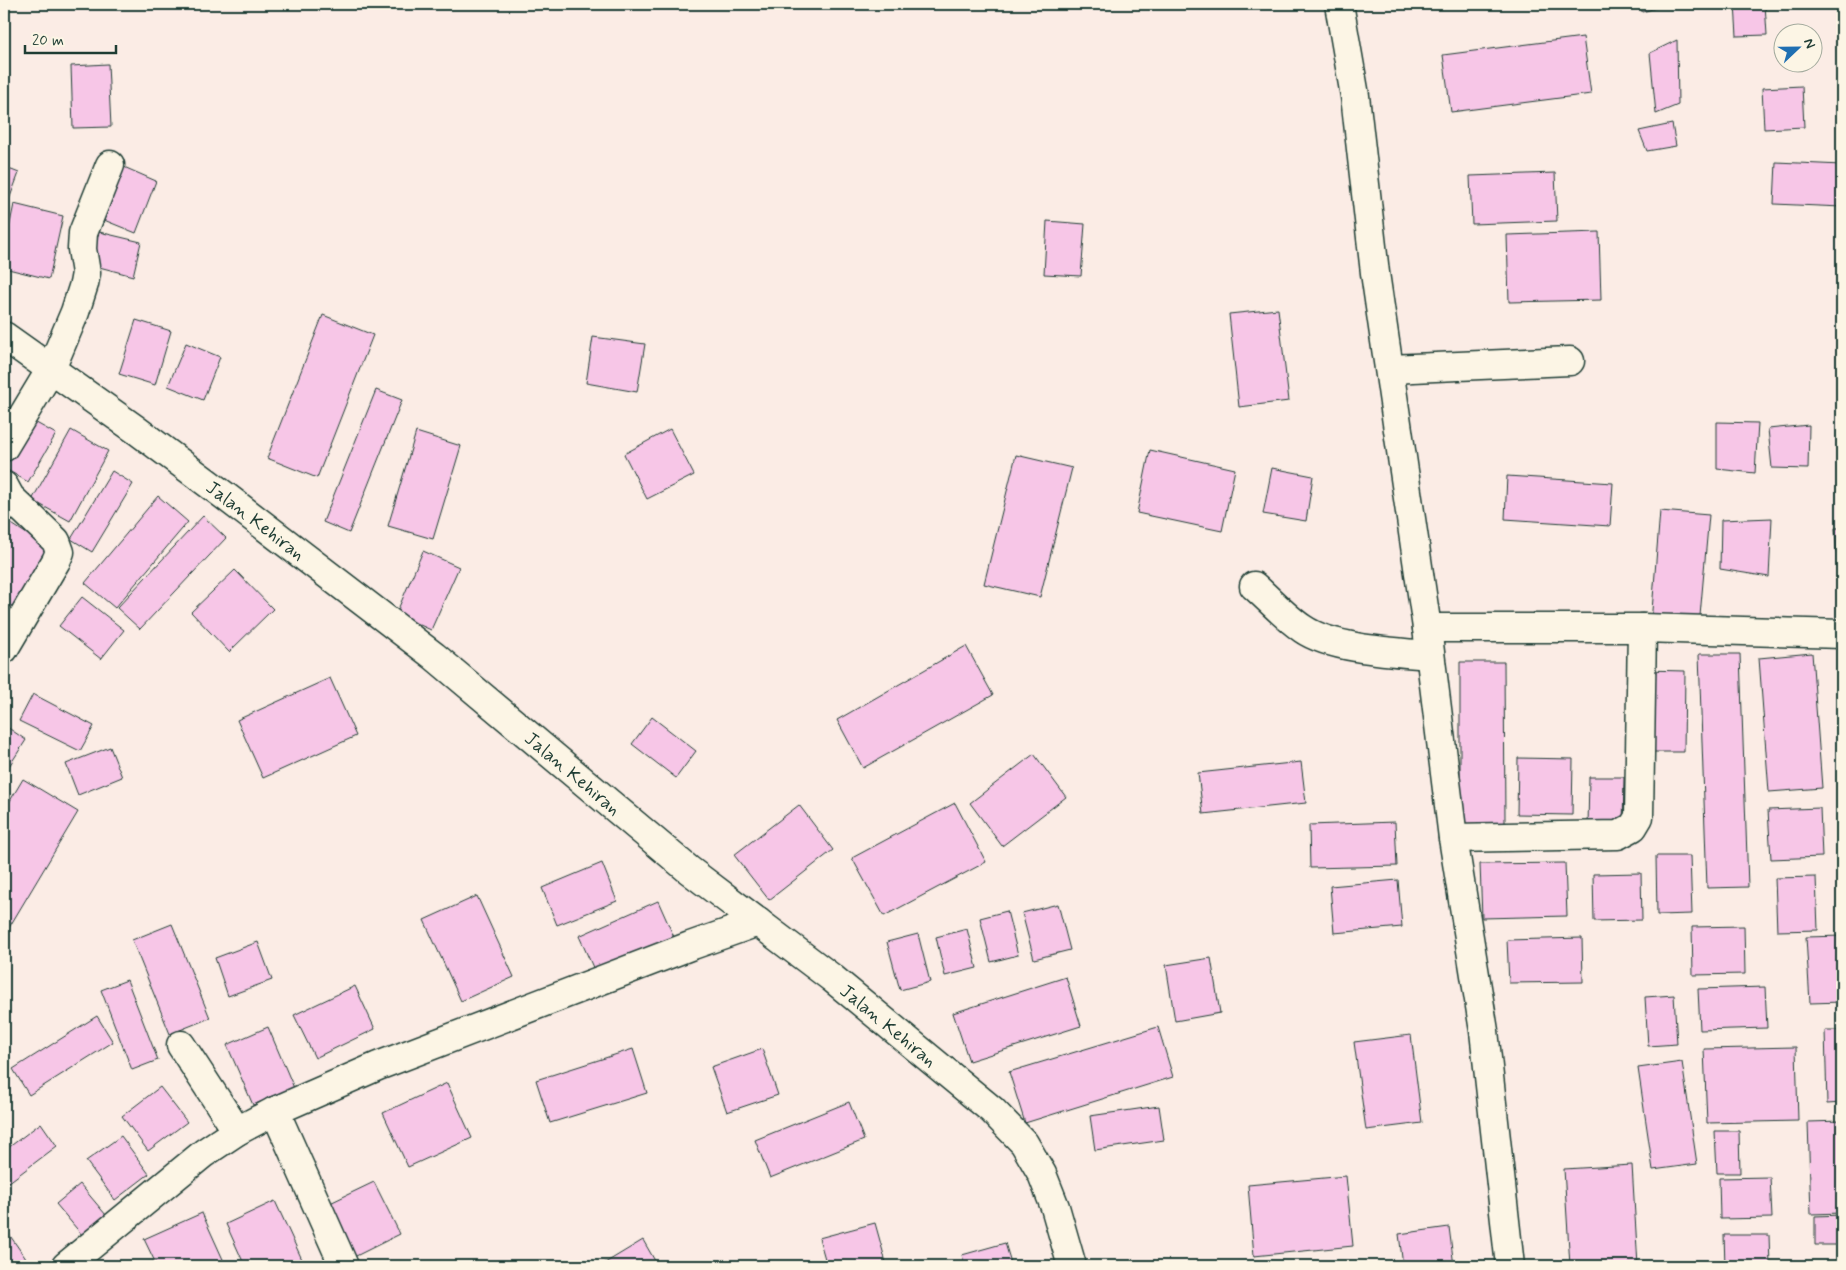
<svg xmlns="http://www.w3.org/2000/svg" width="1846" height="1270" viewBox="0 0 1846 1270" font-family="Mynerve,sans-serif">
<rect width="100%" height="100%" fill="#fbece5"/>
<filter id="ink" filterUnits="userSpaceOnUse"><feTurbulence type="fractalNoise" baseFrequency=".02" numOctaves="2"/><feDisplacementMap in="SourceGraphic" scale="10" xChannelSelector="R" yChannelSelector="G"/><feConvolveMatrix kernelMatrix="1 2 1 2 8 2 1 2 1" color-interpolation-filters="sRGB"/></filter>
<g filter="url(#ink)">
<g fill="#f7c6e7" stroke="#1f3d34">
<path d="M1641 4H1670L1642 12Z"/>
<path d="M1735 4H1765L1767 35 1737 36Z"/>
<path d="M1583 37 1591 94 1451 112 1443 55Z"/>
<path d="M1677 40 1678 105 1656 114 1650 53Z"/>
<path d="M108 64 111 127 73 128 71 66Z"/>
<path d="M1802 86 1804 127 1764 129 1762 88Z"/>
<path d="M1672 124 1676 146 1647 151 1639 131Z"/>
<path d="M1776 162 1842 165V207L1774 204Z"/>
<path d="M4 167 19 173 4 213Z"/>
<path d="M124 167 156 181 136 233 104 220Z"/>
<path d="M1555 173 1557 221 1472 224 1470 176Z"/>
<path d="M14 204 63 216 49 279 4 268V253Z"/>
<path d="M1047 221 1085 224 1081 276 1044 274Z"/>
<path d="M95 231 141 242 133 276 88 264Z"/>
<path d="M1599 232 1601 300 1509 302 1507 235Z"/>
<path d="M1278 309 1289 401 1239 407 1229 314Z"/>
<path d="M323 315 373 335 317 478 267 458Z"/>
<path d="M136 320 171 331 155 385 119 374Z"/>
<path d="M593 337 645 344 637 392 586 383Z"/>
<path d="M186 343 220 357 203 400 168 386Z"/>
<path d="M376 390 402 400 349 533 323 522Z"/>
<path d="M31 420 56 434 28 482 4 468Z"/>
<path d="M1717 422 1758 423 1755 473 1717 469Z"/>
<path d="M1809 425 1808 469 1772 468 1768 429Z"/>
<path d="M670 429 694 475 647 499 624 454Z"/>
<path d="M71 430 108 451 70 521 32 500Z"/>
<path d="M416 432 461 446 433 539 388 526Z"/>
<path d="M1150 450 1235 469 1222 531 1137 513Z"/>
<path d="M1016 455 1072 468 1040 597 984 584Z"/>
<path d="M1272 468 1313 476 1306 521 1263 514Z"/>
<path d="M112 471 133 484 92 552 71 539Z"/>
<path d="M1507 476 1613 483 1610 526 1505 519Z"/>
<path d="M158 496 188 522 115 608 85 583Z"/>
<path d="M1660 511 1709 515 1699 627 1651 623Z"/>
<path d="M203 516 226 538 140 629 117 608Z"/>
<path d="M1772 518 1769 577 1720 569 1721 520Z"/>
<path d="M4 519 50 549 4 622Z"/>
<path d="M1835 528H1842V619H1840Z"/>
<path d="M423 551 459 567 431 630 396 614Z"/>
<path d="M235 570 273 609 229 652 191 612Z"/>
<path d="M82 597 124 630 101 659 59 626Z"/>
<path d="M966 646 993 695 863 768 837 720Z"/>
<path d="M1812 653 1822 788 1769 792 1759 658Z"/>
<path d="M1699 654H1740L1748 887 1707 888Z"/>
<path d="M1460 662H1504L1505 823 1460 824Z"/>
<path d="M1644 670 1685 671 1684 752H1643Z"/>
<path d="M330 678 356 736 263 778 237 720Z"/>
<path d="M33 694 94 726 80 751 19 721Z"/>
<path d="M652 717 696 751 676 778 632 744Z"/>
<path d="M4 725 26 740 4 774Z"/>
<path d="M110 747 122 777 78 795 66 764Z"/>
<path d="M1034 754 1066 797 1002 846 970 803Z"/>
<path d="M1518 758 1573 759 1572 815 1517 814Z"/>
<path d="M1301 762 1306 803 1203 814 1198 773Z"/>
<path d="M1589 777H1624L1623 827H1588Z"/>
<path d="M23 779 78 812 4 936V811Z"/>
<path d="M955 803 986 862 884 916 852 858Z"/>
<path d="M799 805 833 850 769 900 734 855Z"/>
<path d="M1820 808 1822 857 1771 859 1768 810Z"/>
<path d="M1395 822 1397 866 1310 868 1309 825Z"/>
<path d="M1656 856H1690L1692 914 1657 915Z"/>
<path d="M602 863 617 901 557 925 542 888Z"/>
<path d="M1565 863 1567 916 1482 918 1480 864Z"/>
<path d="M1641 873 1642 920 1594 921 1593 874Z"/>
<path d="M1816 877 1818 930 1777 931 1775 878Z"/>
<path d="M1398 880 1402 927 1334 933 1330 886Z"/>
<path d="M477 896 514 977 461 1001 424 920Z"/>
<path d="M658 901 674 937 595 972 579 936Z"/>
<path d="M1058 904 1070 950 1034 959 1022 913Z"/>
<path d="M1007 911 1018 955 991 962 980 918Z"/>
<path d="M172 924 210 1018 170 1034 132 940Z"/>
<path d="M1744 926 1745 974 1693 975 1692 927Z"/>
<path d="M967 929 977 968 945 976 936 937Z"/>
<path d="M918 934 930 982 900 990 887 942Z"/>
<path d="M1842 936V1002L1810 1003 1806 937Z"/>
<path d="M1582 938 1583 982 1509 983 1507 940Z"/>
<path d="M258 942 272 980 228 996 215 958Z"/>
<path d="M1211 958 1220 1013 1175 1021 1166 965Z"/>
<path d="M1066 977 1081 1026 969 1061 953 1013Z"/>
<path d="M127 980 158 1060 132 1070 101 990Z"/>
<path d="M355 986 375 1029 315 1058 294 1015Z"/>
<path d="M1765 987 1767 1028 1700 1030 1698 989Z"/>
<path d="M1674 995 1677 1044 1648 1046 1645 997Z"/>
<path d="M97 1016 113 1042 29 1095 13 1069Z"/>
<path d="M268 1027 294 1088 253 1105 227 1045Z"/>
<path d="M1158 1027 1173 1077 1025 1123 1009 1072Z"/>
<path d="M1825 1030H1842V1103L1827 1104Z"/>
<path d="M1411 1035 1422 1123 1366 1130 1354 1042Z"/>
<path d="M1796 1047 1798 1121 1707 1123 1704 1049Z"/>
<path d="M633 1049 647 1093 550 1123 536 1080Z"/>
<path d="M762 1049 778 1095 727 1112 711 1067Z"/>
<path d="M1682 1062 1697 1164 1653 1170 1638 1068Z"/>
<path d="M447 1083 472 1138 408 1167 383 1113Z"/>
<path d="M160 1087 187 1122 148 1151 122 1116Z"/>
<path d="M849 1102 864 1140 770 1178 755 1140Z"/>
<path d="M1159 1106 1164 1140 1095 1150 1090 1116Z"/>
<path d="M1842 1121V1213L1811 1214 1808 1122Z"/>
<path d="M41 1123 57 1146 4 1186V1151Z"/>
<path d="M1715 1131H1739L1740 1173H1717Z"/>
<path d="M121 1136 149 1174 115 1200 86 1161Z"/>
<path d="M1632 1165 1638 1266H1570L1564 1169Z"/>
<path d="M1346 1176 1353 1246 1254 1256 1248 1185Z"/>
<path d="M1770 1177 1772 1218 1720 1219 1719 1178Z"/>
<path d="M374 1182 400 1234 352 1258 326 1205Z"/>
<path d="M80 1184 106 1215 82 1235 56 1204Z"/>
<path d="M275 1201 305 1266H245L226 1224Z"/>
<path d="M202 1213 226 1266H157L144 1239Z"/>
<path d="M1842 1215V1245H1815V1216Z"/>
<path d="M875 1223 887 1266H827L819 1238Z"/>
<path d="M4 1227 31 1266H4Z"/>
<path d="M1449 1227 1454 1266H1403L1399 1234Z"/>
<path d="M1724 1235H1769L1770 1266H1725Z"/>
<path d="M643 1240 658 1266H600Z"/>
<path d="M1005 1243 1012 1266H965L962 1255Z"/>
</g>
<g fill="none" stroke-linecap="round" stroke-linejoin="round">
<defs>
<g id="minor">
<path d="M1339 4 1355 96 1375 273 1427 628 1453 838 1484 1031 1510 1266"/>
<path d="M1390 369 1570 361"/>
<path d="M4 447 51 369 75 312 84 284 86 273 82 249 83 233 110 165"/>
<path d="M4 486 10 497 56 541 60 552 56 561 4 649"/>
<path d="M1254 586C1270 600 1285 617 1303 629 1332 649 1395 652 1430 655"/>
<path d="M1427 628H1642L1842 634"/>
<path d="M1453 838 1618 835 1633 827 1639 817 1642 628"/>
<path d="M181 1045 237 1131"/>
<path d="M275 1111 344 1266"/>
<path d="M66 1266 204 1153 237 1131 275 1111 378 1066 690 946 758 922"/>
</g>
<g id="tertiary">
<path id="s1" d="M4 336 135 429 225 496 434 656 689 870 832 978 992 1110 1024 1143 1042 1174 1055 1207 1072 1266"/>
</g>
</defs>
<use href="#minor" stroke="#1f3d34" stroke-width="31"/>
<use href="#tertiary" stroke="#1f3d34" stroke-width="31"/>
<use href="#minor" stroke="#fcf5e5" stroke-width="28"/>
<use href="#tertiary" stroke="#fcf5e5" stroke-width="28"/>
</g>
</g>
<g text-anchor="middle" stroke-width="4.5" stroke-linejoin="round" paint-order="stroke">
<g font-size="19" fill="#1f3d34" stroke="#fcf5e5">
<text dy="7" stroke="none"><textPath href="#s1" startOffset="312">Jalan Kehiran</textPath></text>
<text dy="7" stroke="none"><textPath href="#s1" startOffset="718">Jalan Kehiran</textPath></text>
<text dy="7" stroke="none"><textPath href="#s1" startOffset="1122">Jalan Kehiran</textPath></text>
</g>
</g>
<rect width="1846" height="1270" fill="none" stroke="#fcf5e5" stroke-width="20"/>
<rect x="10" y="10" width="1826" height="1250" fill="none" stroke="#1f3d34" stroke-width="2" filter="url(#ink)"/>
<g transform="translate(1798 48) rotate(68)"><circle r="24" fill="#fcf5e5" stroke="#a4ab9e"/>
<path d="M0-4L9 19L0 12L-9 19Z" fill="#1f6fb2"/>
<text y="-8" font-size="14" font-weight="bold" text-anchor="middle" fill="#1f3d34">N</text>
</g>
<path d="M25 45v8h91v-8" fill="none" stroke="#1f3d34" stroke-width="2.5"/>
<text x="32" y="45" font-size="15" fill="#1f3d34" stroke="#fcf5e5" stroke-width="4" paint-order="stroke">20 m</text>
</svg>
